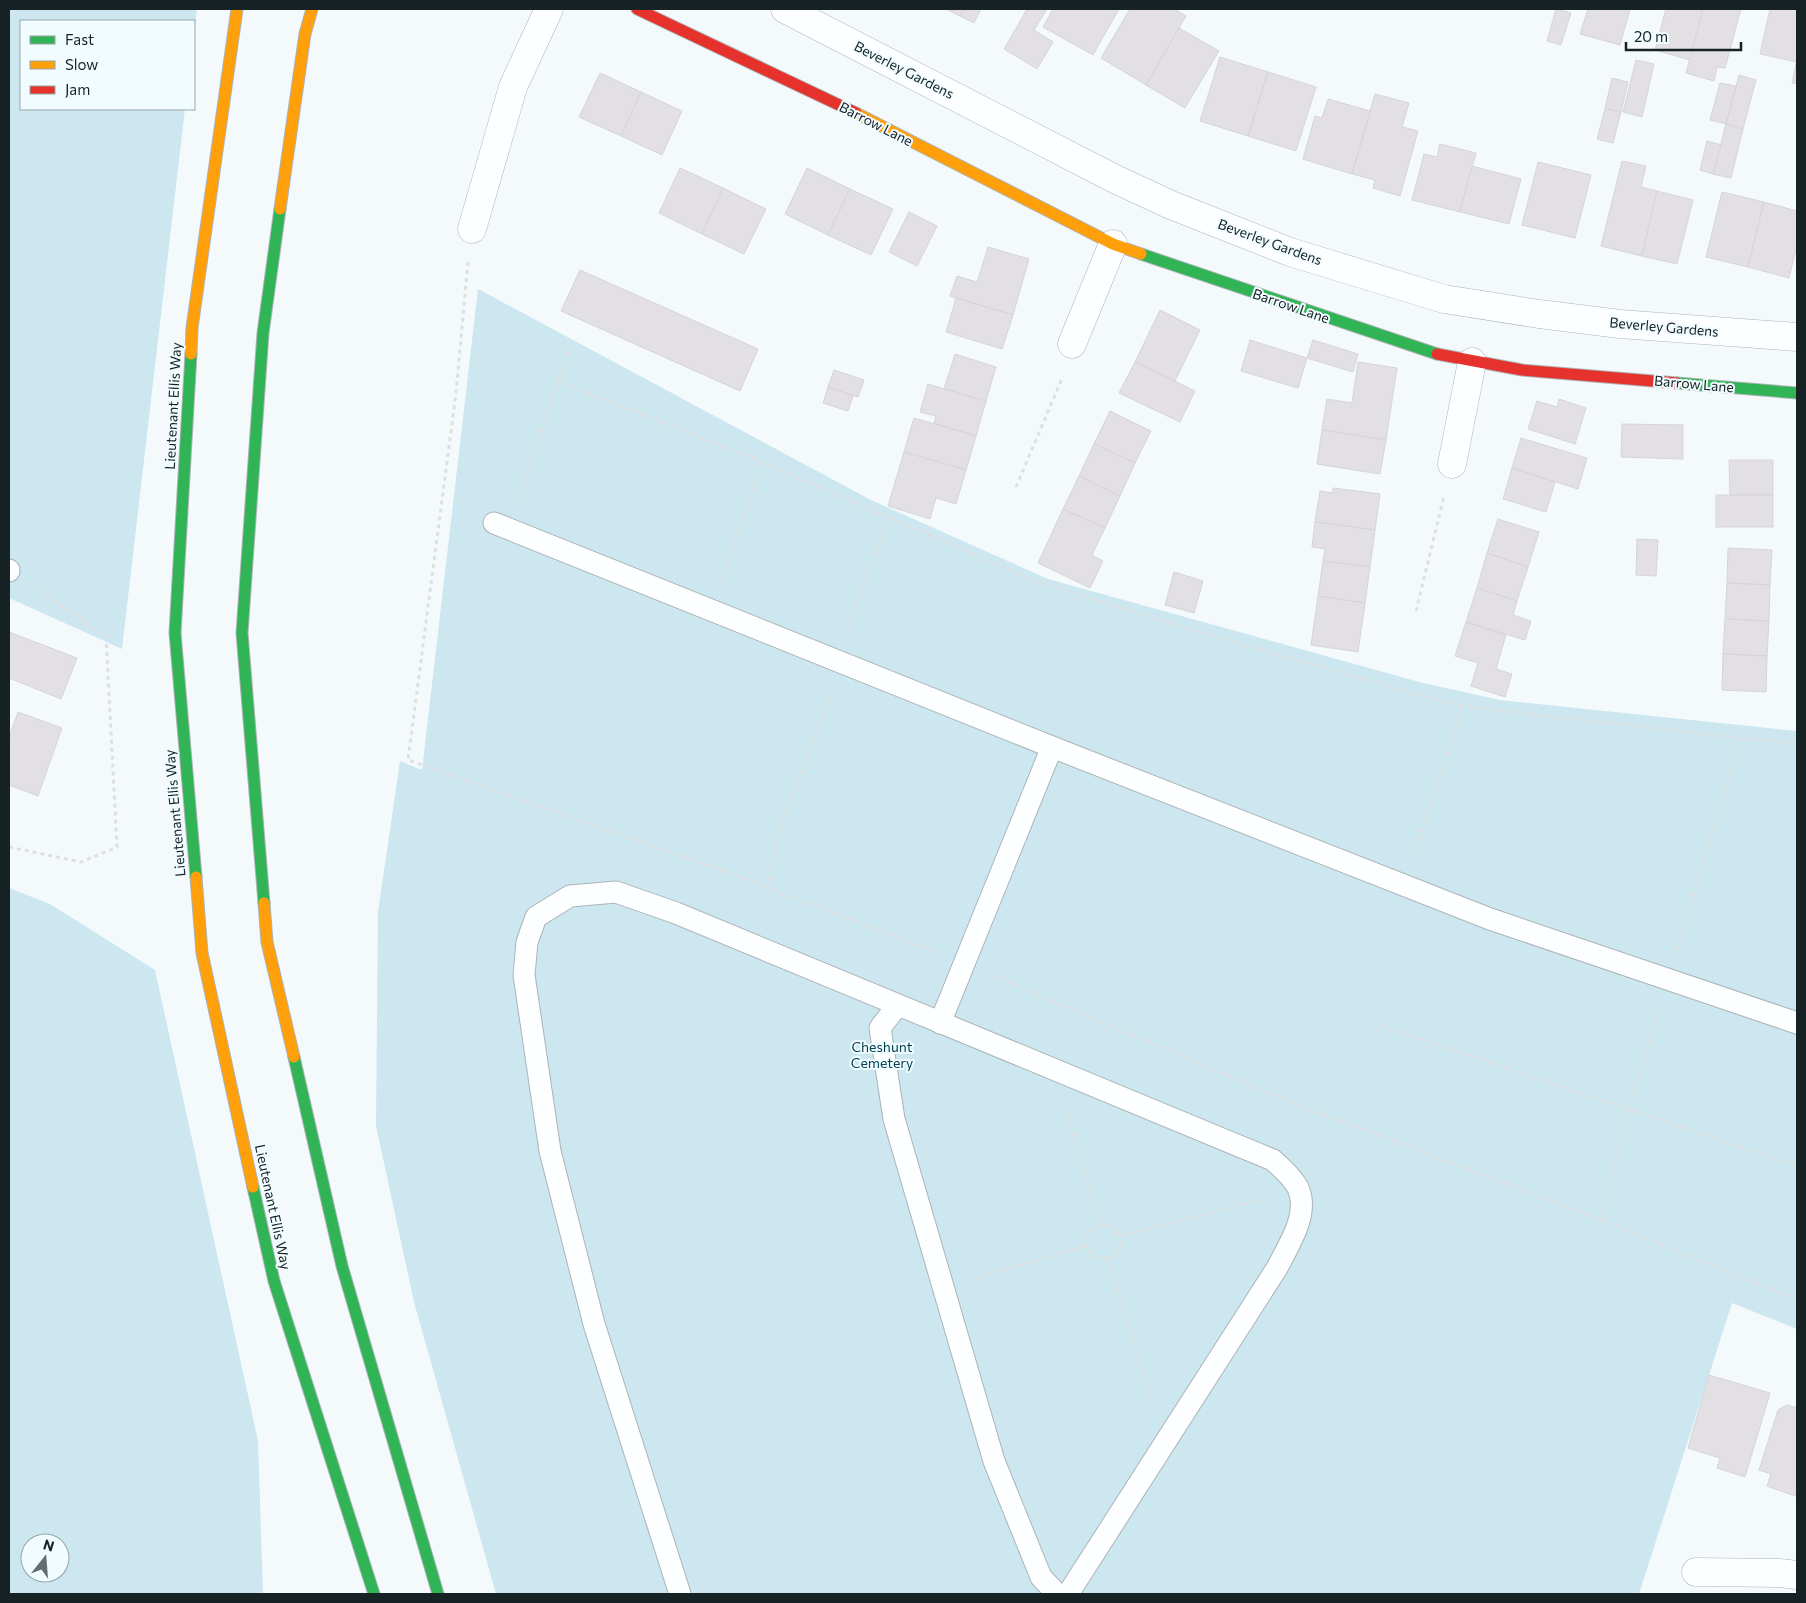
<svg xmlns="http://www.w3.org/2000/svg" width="1806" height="1603" viewBox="0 0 1806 1603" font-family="Commissioner,sans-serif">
<rect width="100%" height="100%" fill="#f4fafc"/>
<g fill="#cce7ef" fill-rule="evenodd">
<path d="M9 9H197L194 37V21H21V109H185L122 649 9 598Z"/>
<path d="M478 289 871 500 1048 579 1423 683 1500 700 1797 731V1329L1732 1303 1639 1594H496L414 1302 376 1126 378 912 400 761 422 770Z"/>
<path d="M9 888 50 904 155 970 258 1441 263 1594H9ZM30 1543H60V1573H30Z"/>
</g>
<g fill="#e2e0e3" stroke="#d6d4d7">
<path d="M946 9H964L960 16Z"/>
<path d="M964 9H981L974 23 960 16Z"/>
<path d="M1027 9H1047L1034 30 1053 42 1037 69 1004 49Z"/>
<path d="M1053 9H1119L1093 55 1043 27Z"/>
<path d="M1130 9H1174L1186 16 1146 85 1101 58Z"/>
<path d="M1556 9 1571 13 1561 45 1547 41Z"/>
<path d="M1588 9H1630L1620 45 1580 34Z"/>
<path d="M1666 9H1703L1690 60 1655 50Z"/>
<path d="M1703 9H1741L1725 68 1717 67 1714 81 1686 73Z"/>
<path d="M1770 9H1797V62L1760 54Z"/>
<path d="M1179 28 1219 51 1185 108 1146 85Z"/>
<path d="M1220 57 1268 72 1248 136 1200 121Z"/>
<path d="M1797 59V84L1792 83Z"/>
<path d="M1636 60 1654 64 1642 117 1623 112Z"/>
<path d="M1268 72 1316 87 1296 151 1248 136Z"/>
<path d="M600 73 641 92 621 136 579 117Z"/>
<path d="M1739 75 1756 80 1743 129 1726 124Z"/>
<path d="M1612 78 1628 82 1621 112 1605 109Z"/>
<path d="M1720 83 1736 86 1726 124 1710 120Z"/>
<path d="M641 92 682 111 662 155 621 136Z"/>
<path d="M1375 94 1409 103 1402 127 1418 131 1400 196 1373 188 1375 180 1352 174Z"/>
<path d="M1328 99 1370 111 1352 174 1303 159 1315 116 1322 118Z"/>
<path d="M1605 109 1621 112 1613 143 1597 139Z"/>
<path d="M1726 124 1743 129 1731 178 1713 174Z"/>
<path d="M1707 141 1721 145 1713 174 1700 170Z"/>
<path d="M1440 144 1476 153 1460 212 1412 200 1424 154 1437 157Z"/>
<path d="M1622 161 1646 166 1641 187 1657 191 1642 256 1601 246Z"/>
<path d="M1538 162 1591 175 1575 238 1522 225Z"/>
<path d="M1472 166 1521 179 1509 224 1460 212Z"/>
<path d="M680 168 723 188 702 234 659 213Z"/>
<path d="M807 168 850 189 828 235 785 214Z"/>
<path d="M723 188 766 209 744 254 702 234Z"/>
<path d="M850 189 893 209 871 255 828 235Z"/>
<path d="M1657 191 1693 200 1677 264 1642 256Z"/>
<path d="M1722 192 1764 202 1748 267 1706 257Z"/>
<path d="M1764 202 1797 211V246L1789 278 1748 267Z"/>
<path d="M909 212 937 226 917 266 889 252Z"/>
<path d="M988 247 1029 259 1013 315 950 296 957 276 977 282Z"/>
<path d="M580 270 758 349 740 391 561 311Z"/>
<path d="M956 298 1013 315 1002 349 946 332Z"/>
<path d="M1160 310 1200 330 1175 381 1135 362Z"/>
<path d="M1250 340 1307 358 1298 388 1241 371Z"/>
<path d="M1313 340 1358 354 1353 372 1307 358Z"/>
<path d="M955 354 996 367 986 401 944 389Z"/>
<path d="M1135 362 1195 391 1180 422 1119 393Z"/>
<path d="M1358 362 1397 368 1386 440 1322 430 1327 399 1352 403Z"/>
<path d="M834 370 864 380 858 397 828 387Z"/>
<path d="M928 384 986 401 976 436 934 423 936 416 920 412Z"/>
<path d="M828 387 853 396 848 411 823 403Z"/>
<path d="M1559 399 1586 408 1575 444 1528 429 1537 401 1557 407Z"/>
<path d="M1110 411 1151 431 1135 463 1094 444Z"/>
<path d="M914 418 976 436 966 470 904 452Z"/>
<path d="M1622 424 1683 425V459L1621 457Z"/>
<path d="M1322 430 1386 440 1380 474 1317 464Z"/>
<path d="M1521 438 1587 458 1578 489 1512 468Z"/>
<path d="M1094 444 1135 463 1120 496 1079 476Z"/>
<path d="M904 452 966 470 956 504 936 498 930 519 888 506Z"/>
<path d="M1729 460H1773V495H1730Z"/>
<path d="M1512 468 1555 482 1546 512 1503 499Z"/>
<path d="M1079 476 1120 496 1105 528 1063 509Z"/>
<path d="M1333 488 1380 494 1375 530 1315 522 1320 491 1333 493Z"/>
<rect x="1716" y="495" width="57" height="32"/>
<path d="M1063 509 1105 528 1092 555 1103 561 1090 588 1038 563Z"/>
<path d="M1498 519 1539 532 1528 567 1487 553Z"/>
<path d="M1315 522 1375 530 1370 567 1323 561 1325 549 1312 547Z"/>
<path d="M1637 539 1658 540 1656 576 1636 575Z"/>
<path d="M1728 548 1772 550 1770 585 1727 583Z"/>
<path d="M1487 553 1528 567 1517 601 1477 588Z"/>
<path d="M1323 561 1370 567 1365 603 1318 596Z"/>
<path d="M1174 572 1203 581 1194 613 1165 605Z"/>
<path d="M1727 583 1770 585 1769 621 1725 619Z"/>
<path d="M1477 588 1517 601 1513 615 1531 621 1525 640 1466 622Z"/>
<path d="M1318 596 1365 603 1358 652 1311 645Z"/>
<path d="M1725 619 1769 621 1767 656 1723 654Z"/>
<path d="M1466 622 1506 635 1496 669 1512 674 1505 697 1471 686 1478 663 1455 656Z"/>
<path d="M9 632 77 658 61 699 9 678Z"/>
<path d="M1723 654 1767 656 1766 692 1722 690Z"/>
<path d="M18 712 62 728 38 796 9 785V738Z"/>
<path d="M1709 1375 1770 1393 1745 1477 1717 1468 1720 1458 1688 1448Z"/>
<path d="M1787 1405 1797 1408V1489L1795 1496 1767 1486 1771 1474 1759 1470 1778 1410Z"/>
</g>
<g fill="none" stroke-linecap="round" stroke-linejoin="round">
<defs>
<g id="lane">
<path d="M494 523 1052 747 1490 919 1797 1023"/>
<path d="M9 571V570"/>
<path d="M897 1006 880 1028 894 1119 994 1461 1041 1577 1057 1594"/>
<path d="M940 1023 1052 747"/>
<path d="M680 1594 594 1324 550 1151 524 975 527 942 536 917 570 896 616 892 676 913 1273 1160C1282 1169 1292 1176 1298 1188 1310 1214 1288 1246 1277 1268L1068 1594"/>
</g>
<g id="street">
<path d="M785 9 1117 180 1171 205 1290 252 1444 299 1539 314 1620 324 1797 337"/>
<path d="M472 229 513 87 549 9"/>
<path d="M1072 344 1113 244"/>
<path d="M1452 464 1472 362"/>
<path d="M1696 1572 1779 1573 1797 1575"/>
</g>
<g id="fast">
<path d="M1141 254 1437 354"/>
<path d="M191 354 175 633 196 877"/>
<path d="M1677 383 1797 393"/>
<path d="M264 903 242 633 263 333 280 209"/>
<path d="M294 1057 342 1266 438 1594"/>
<path d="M253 1187 274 1281 374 1594"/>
</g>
<g id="slow">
<path d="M856 113 1113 244 1141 254"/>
<path d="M280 209 305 34 312 9"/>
<path d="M191 354 192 328 237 9"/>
<path d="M196 877 202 953 253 1187"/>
<path d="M264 903 267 942 294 1057"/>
</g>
<g id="jam">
<path d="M637 9 856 113"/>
<path d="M1437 354 1522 370 1677 383"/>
</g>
</defs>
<use href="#lane" stroke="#acb4b6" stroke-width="23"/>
<use href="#street" stroke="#acb4b6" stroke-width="29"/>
<use href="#fast" stroke="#acb4b6" stroke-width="13"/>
<use href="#slow" stroke="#acb4b6" stroke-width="13"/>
<use href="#jam" stroke="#acb4b6" stroke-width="13"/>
<g stroke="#dee0e0" stroke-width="3" stroke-dasharray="4 4" stroke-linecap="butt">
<path d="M468 262 456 393 408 760 732 874 936 952"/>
<path d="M558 381 762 462 1028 578 1161 621 1429 698 1463 706 1740 738"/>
<path d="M1016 487 1063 376"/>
<path d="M518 500 570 345"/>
<path d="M722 582 762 462"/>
<path d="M1416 611 1444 496"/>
<path d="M847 631 889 517"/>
<path d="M9 847 81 862 117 847 106 636 34 587"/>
<path d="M1414 855 1463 706"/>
<path d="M767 888 780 828 832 691"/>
<path d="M1677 950 1740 738 1797 744"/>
<path d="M992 975 1278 1097 1573 1209 1797 1299"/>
<path d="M1382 1026 1629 1109 1659 1009"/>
<path d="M1066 1109 1101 1225"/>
<path d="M1600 1221 1629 1109 1797 1166"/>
<circle cx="1103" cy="1242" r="17"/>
<path d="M1119 1236 1268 1198"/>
<path d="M1108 1258 1153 1405"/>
<path d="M973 1279 1086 1246"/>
</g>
<use href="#lane" stroke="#fdfeff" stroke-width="21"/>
<use href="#street" stroke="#fdfeff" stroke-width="28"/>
<use href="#fast" stroke="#30b455" stroke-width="11"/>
<use href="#slow" stroke="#ff9f0a" stroke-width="11"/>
<use href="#jam" stroke="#e5322d" stroke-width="11"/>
</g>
<g text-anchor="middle" stroke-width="4" stroke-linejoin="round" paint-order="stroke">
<g font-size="14" fill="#172225" stroke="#f0fcff">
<text transform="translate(904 70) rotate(27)" y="5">Beverley Gardens</text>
<text transform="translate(876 124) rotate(27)" y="5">Barrow Lane</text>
<text transform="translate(1270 242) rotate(20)" y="5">Beverley Gardens</text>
<text transform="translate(1291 306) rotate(19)" y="5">Barrow Lane</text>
<text transform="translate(1664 327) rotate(5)" y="5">Beverley Gardens</text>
<text transform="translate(1694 384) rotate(5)" y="5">Barrow Lane</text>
<text transform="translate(173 406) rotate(-87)" y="5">Lieutenant Ellis Way</text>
<text transform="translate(175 813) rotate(-95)" y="5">Lieutenant Ellis Way</text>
<text transform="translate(273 1207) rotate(78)" y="5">Lieutenant Ellis Way</text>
</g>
<g font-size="14" fill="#04424f" stroke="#f0fcff">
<text x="882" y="1052">Cheshunt<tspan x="882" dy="16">Cemetery</tspan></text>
</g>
</g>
<rect width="1806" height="1603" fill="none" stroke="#172225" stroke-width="20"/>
<rect x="20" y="20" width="175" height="90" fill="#f0fcff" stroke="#99a5a8"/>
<rect x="30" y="36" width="25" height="8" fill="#30b455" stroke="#99a5a8"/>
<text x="65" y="45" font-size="15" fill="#172225">Fast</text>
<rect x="30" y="61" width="25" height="8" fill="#ff9f0a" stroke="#99a5a8"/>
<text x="65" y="70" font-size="15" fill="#172225">Slow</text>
<rect x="30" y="86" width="25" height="8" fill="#e5322d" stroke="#99a5a8"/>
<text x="65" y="95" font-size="15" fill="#172225">Jam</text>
<g transform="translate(45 1558) rotate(17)"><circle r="24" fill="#f0fcff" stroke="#99a5a8"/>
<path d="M0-4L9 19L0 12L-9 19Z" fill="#646e70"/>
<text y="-8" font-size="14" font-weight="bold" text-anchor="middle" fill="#172225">N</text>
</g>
<path d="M1626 42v8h115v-8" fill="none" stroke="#172225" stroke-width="2.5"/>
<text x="1634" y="42" font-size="15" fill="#172225" stroke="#f0fcff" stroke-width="4" paint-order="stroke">20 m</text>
</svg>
